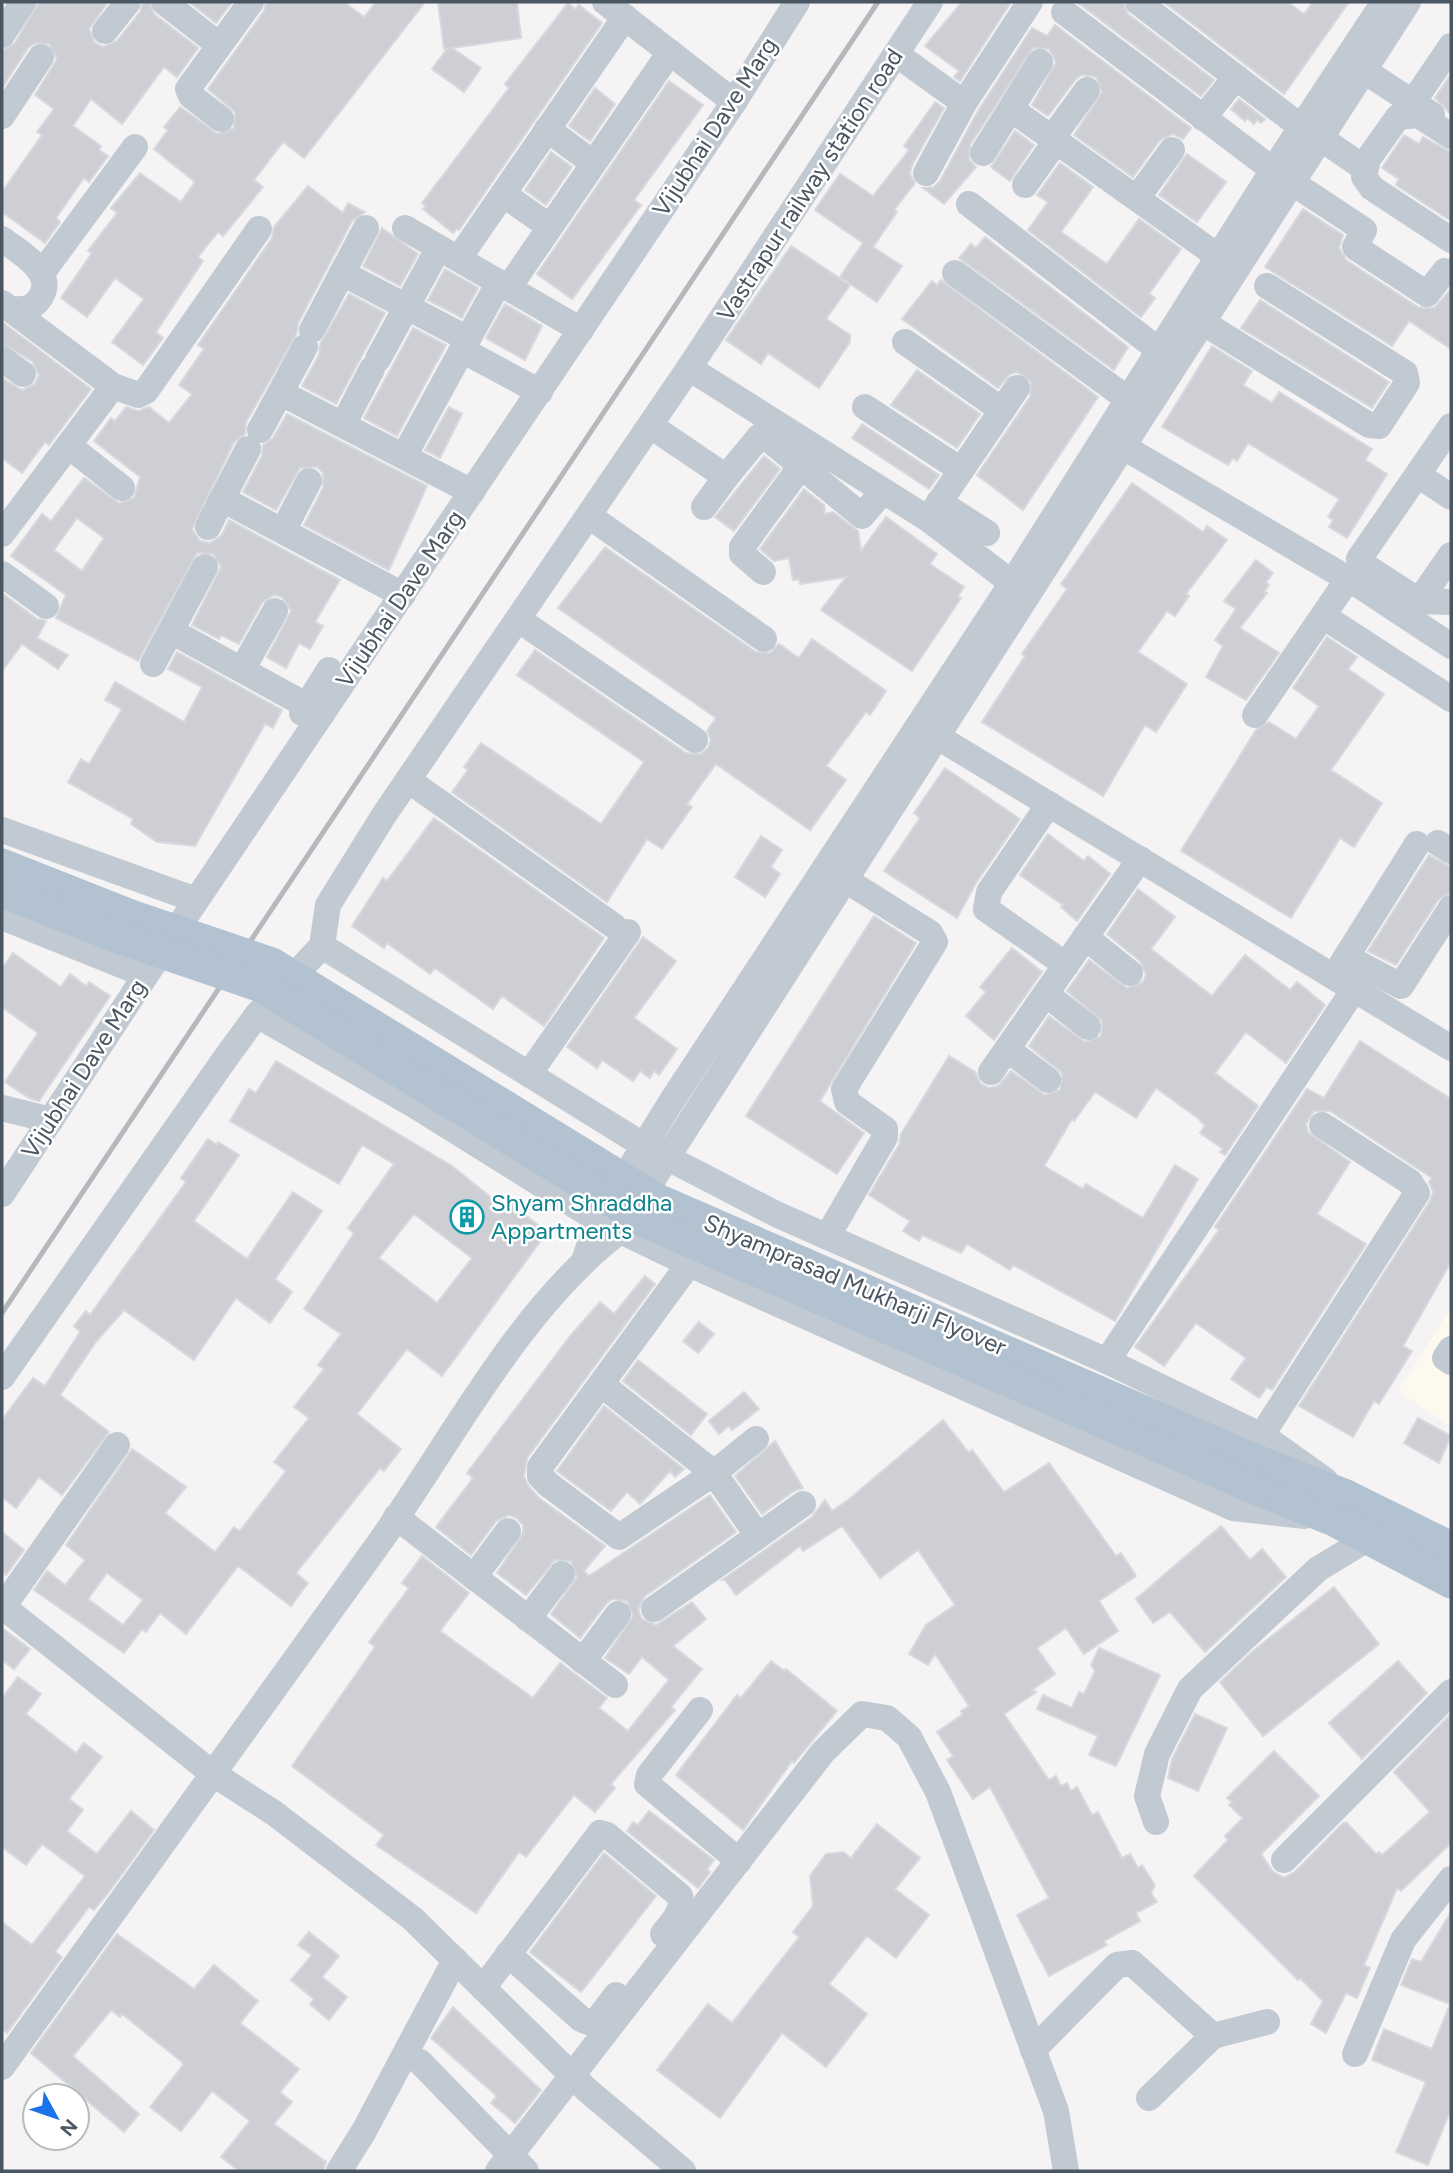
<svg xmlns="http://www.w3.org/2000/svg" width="1453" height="2173" viewBox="0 0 1453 2173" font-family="Figtree,sans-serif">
<rect width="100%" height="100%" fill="#f5f3f3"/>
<path fill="#fdf9ef" d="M1451 1308V1427L1398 1391Z"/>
<g fill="#cdcfd5" stroke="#d7d9de" stroke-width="2" fill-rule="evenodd">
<path d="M39 2H108L89 29 95 43 103 47 117 41 140 12 143 2H149L154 14 198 48 177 77 164 67 122 124 91 99 73 126 101 146 99 150 108 156 89 182 84 178 56 218 60 222 45 243 2 212V192L42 135 37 132 54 109 35 95 57 59 49 44 35 43 28 48 2 88V51L15 43Z"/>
<path d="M189 2H232L216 23Z"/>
<path d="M266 2H344L364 17 376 2H425L304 158 283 142 254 180 263 187 223 236 218 232 198 257 203 261 156 332 163 338 143 365 112 342 144 299 115 278 87 317 61 298 92 253 88 251 117 213 111 208 140 173 181 202 195 182 154 149 168 130 164 127 180 107 218 134 234 128 235 112 208 89 264 11Z"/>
<path d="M438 2H517L521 38 452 48 481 68 464 92 432 69 447 49H444Z"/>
<path d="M962 2H1011L960 81 954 77 959 71 925 46Z"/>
<path d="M1077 2H1123L1128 14 1214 80 1201 96Z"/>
<path d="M1164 2H1287L1304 14 1313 2H1349L1284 94Z"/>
<path d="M568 3 575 9 579 5 602 23 459 230 457 228 453 233 423 209 426 206 422 203 509 88 505 84Z"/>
<path d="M1055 25 1191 128 1183 139 1173 134 1160 140 1133 177 1074 135 1102 92 1096 77 1081 75 1075 80 1048 116 1032 105 1056 62 1049 49 1033 48 970 145 969 160 976 167 944 204 923 188 934 187 940 181 978 111 1032 28 1047 36Z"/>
<path d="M1451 74V114L1435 98Z"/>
<path d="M669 81 703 105 634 200 641 205 572 299 537 274Z"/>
<path d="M595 88 615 104 590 141 569 126Z"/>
<path d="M1239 99 1265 119 1261 123 1257 120 1254 124 1247 118 1245 121 1231 109Z"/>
<path d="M935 102 944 108 912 165 910 174 915 183 894 210 897 212 873 247 902 266 877 302 840 277 863 243 815 210 840 174 873 196 909 150 904 146Z"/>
<path d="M1015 131 1034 145 1010 181 991 167Z"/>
<path d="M1404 135 1419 144 1423 137 1451 152V221L1396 185 1399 179 1382 168Z"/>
<path d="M551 152 572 167 546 205 525 190Z"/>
<path d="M1187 154 1226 182 1197 222 1159 195Z"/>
<path d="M1060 163 1093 187 1061 232 1107 264 1139 219 1181 249 1149 294 1155 298 1141 317 1028 230 1048 202 1037 195Z"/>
<path d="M308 186 343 213 348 203 365 212 352 221 298 323 297 333 246 422 245 434 234 442 192 529 200 541 210 543 222 535 229 520 340 580 315 622 323 626 310 649 299 643 286 668 267 657 291 611 282 597 274 595 262 603 239 644 221 635 219 639 192 625 221 567 213 554 197 553 138 661 56 618 66 595 11 556 42 514 51 521 84 478 119 503 134 498 140 477 94 441 111 418 115 421 126 407 138 411 149 407 169 423 192 394 179 385 204 349 198 345 272 238 274 227ZM77 518 104 538 82 571 54 550Z"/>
<path d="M1303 209 1343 235 1339 248 1346 260 1418 307 1434 308 1451 289V349L1409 321 1392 346 1265 267Z"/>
<path d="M382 228 418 254 400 286 363 266Z"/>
<path d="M985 237 1128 347 1114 370 959 258 971 244 976 248Z"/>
<path d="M791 246 850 285 826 319 850 335V342L819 388 768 353 761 364 726 340Z"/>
<path d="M445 269 478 288 462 318 428 300Z"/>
<path d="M941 280 1098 397 1023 510 977 475 1030 397 1031 382 1017 372 1010 374 998 388 902 319 932 281 937 285Z"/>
<path d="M349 294 385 313 336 404 302 386 319 355 320 344Z"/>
<path d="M1260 300 1389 382 1372 408 1241 328Z"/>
<path d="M505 304 542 326 525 360 486 338Z"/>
<path d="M2 322 91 389 49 445 45 442 22 473 2 458V378L22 390 35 384 39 375 32 361 2 344Z"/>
<path d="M413 328 446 345 397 436 364 418Z"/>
<path d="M1212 346 1252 371 1243 385 1272 403 1279 392 1372 449 1365 460 1387 474 1347 538 1329 527 1333 520 1328 517 1339 499 1248 443 1237 461 1233 458 1228 465 1162 427Z"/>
<path d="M917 370 980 414 957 448 891 405Z"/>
<path d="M449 407 462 414 440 458 425 450Z"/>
<path d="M287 414 427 486 389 570 304 525 323 488V473L317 467 300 468 276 510 243 492 262 456 263 445 273 438Z"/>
<path d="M862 424 939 475 929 489 852 438Z"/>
<path d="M764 456 780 469 734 531 715 517Z"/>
<path d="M1132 483 1203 532 1207 526 1227 540 1186 594 1189 596 1175 616 1167 611 1138 652 1187 684 1156 732 1145 725 1103 796 982 722 1025 656 1022 654 1067 589 1061 584Z"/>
<path d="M804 489 824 505 825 514 833 512 858 531 861 551 886 517 937 554 930 564 964 587 958 596 961 598 912 671 821 610 846 577 800 584 799 579 793 580 789 558 774 561 760 549Z"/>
<path d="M605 547 756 652 770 653 779 644 799 658 812 639 886 691 870 715 866 712 826 766 846 780 810 830 716 764 687 804 692 807 662 849 647 839 607 902 452 792 468 770 464 767 481 743 601 824 644 762 517 675 535 650 686 753 701 754 708 748 711 740 707 731 716 718 558 608Z"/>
<path d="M1256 560 1273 573 1266 582 1269 585 1264 591 1267 593 1240 628 1279 653 1246 700 1206 677 1223 646 1215 640 1236 609 1224 601Z"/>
<path d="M2 593 37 619 46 621 37 638 68 655 58 669 22 644 2 671Z"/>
<path d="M1327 637 1357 657 1348 669 1384 694 1331 770 1382 803 1354 847 1340 838 1291 918 1181 851 1256 730 1269 722 1296 739 1319 706 1293 688Z"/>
<path d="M177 652 282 710 273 728 265 724 195 846 157 842 131 824 133 819 68 782 81 759 89 764 122 709 105 700 115 682 184 722 202 687 168 669Z"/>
<path d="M945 768 1020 819 976 883 957 918 884 871 920 818 914 813Z"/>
<path d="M434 818 604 938 544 1026 502 996 493 1009 435 968 430 974 387 943 384 948 352 926 383 878 387 881Z"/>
<path d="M1048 834 1084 861 1088 856 1110 874 1077 921 1061 907 1063 905 1020 875Z"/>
<path d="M761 836 782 850 771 867 780 874 765 897 735 877Z"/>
<path d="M1429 855 1451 867V892L1438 900 1396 965 1368 951Z"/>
<path d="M1138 889 1175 917 1151 949 1212 996 1245 955 1290 990 1297 982 1325 1005 1286 1063 1246 1032 1215 1073 1258 1106 1225 1155 1220 1152 1223 1149 1200 1133 1205 1126 1199 1119 1156 1088 1136 1118 1095 1092 1074 1121 1072 1119 1044 1166 1083 1189 1086 1184 1143 1218 1175 1165 1198 1179 1115 1321 1013 1265 1010 1270 967 1244 961 1253 922 1235 919 1241 903 1231 910 1221 869 1195 899 1145 901 1134 949 1056 975 1072 981 1084 989 1088 998 1086 1011 1071 1045 1095 1060 1090 1062 1073 1029 1046 1049 1016 1085 1042 1101 1036 1102 1021 1067 991 1089 960 1127 988 1143 982 1146 975 1140 961 1107 934Z"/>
<path d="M874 916 916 943 820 1101 864 1133 837 1174 746 1116Z"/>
<path d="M643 937 676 961 634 1018 677 1049 659 1075 654 1071 650 1078 640 1071 633 1081 602 1060 597 1068 567 1047Z"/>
<path d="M1012 948 1042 972 994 1040 966 1016 986 992 980 987Z"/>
<path d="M13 953 61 987 70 974 86 986 89 982 110 996 39 1101 29 1098 5 1082 38 1033 2 1007V969Z"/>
<path d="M1360 1041 1451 1099V1262L1403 1346 1412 1351 1379 1404 1374 1401 1353 1437 1299 1406 1430 1201 1433 1192 1429 1182 1432 1178 1330 1111H1314L1306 1124 1308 1132 1350 1162 1317 1214 1366 1244 1272 1390 1267 1387 1259 1398 1231 1379 1246 1358 1196 1323 1164 1366 1135 1347 1219 1230 1215 1227 1307 1089 1324 1098Z"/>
<path d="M276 1061 452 1166 508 1211 512 1205 547 1232 442 1376 407 1349 357 1414 401 1449 384 1471 380 1468 296 1573 308 1583 291 1606 238 1566 186 1634 160 1613 146 1632 142 1629 124 1653 34 1590 47 1571 65 1585 85 1560 66 1545 132 1449 186 1487 165 1513 215 1552 234 1527 240 1531 286 1471 274 1462 309 1418 294 1407 324 1369 318 1365 341 1334 304 1309 354 1233 348 1228 394 1164 362 1145 339 1184 230 1121 249 1089 256 1093ZM414 1214 472 1258 437 1303 379 1258ZM107 1573 143 1600 123 1625 88 1599Z"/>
<path d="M208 1139 217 1145 218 1142 239 1155 194 1221 247 1259 293 1192 322 1211 275 1279 292 1292 270 1323 236 1298 194 1360 124 1310 95 1343 60 1395 109 1432 62 1495 39 1477 16 1508 2 1497V1420L33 1378 45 1386 80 1332 74 1326 86 1311 90 1315 186 1182 181 1178Z"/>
<path d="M645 1276 655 1284 527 1458 524 1477 529 1487 539 1498 605 1546 584 1571 589 1576 710 1495 736 1532 645 1596 638 1610 642 1619 656 1625 692 1602 706 1619 673 1646 702 1669 671 1707 675 1710 611 1784 615 1788 595 1812 574 1795 526 1857 519 1852 476 1913 376 1845 384 1835 292 1766 375 1647 369 1642 409 1588 402 1583 422 1556 469 1593 440 1631 533 1698 560 1663 607 1698 599 1708 628 1731 669 1680 642 1657 629 1674 605 1658 633 1616 627 1601 612 1599 606 1604 580 1638 551 1614 577 1577 571 1561 555 1560 526 1595 497 1573 523 1533V1525L517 1518 509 1515 496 1521 471 1555 436 1527 473 1478 467 1473 571 1335 600 1302 614 1314Z"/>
<path d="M699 1322 714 1334 698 1353 683 1341Z"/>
<path d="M638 1360 707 1414 691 1435 623 1381Z"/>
<path d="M744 1392 759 1409 732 1430 729 1426 719 1434 709 1421Z"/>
<path d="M604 1406 684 1469 675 1477 670 1471 640 1504 627 1492 611 1511 557 1471Z"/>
<path d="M1418 1418 1451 1436 1439 1463 1404 1443Z"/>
<path d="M943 1420 969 1453 972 1450 1004 1492 1049 1463 1116 1556 1121 1553 1136 1576 1099 1601 1118 1631 1084 1654 1066 1628 1037 1648 1055 1674 1032 1690 1036 1692 1004 1714 1049 1780 1056 1776 1061 1786 1067 1783 1071 1791 1077 1787 1092 1815 1098 1812 1122 1858 1130 1854 1138 1868 1142 1865 1155 1885 1151 1893 1157 1902 1136 1913 1140 1921 1104 1941 1107 1945 1049 1976 1017 1915 1049 1898 990 1787 973 1799 947 1760 953 1756 937 1732 963 1714 961 1711 969 1706 935 1654 928 1665 909 1654 926 1625 955 1605 918 1550 880 1578 842 1526 803 1551 800 1546 736 1595 725 1580H722L812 1517 825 1500 832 1511 848 1500Z"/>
<path d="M775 1441 803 1488 794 1491 762 1514 735 1476Z"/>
<path d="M1221 1526 1250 1560 1262 1549 1286 1577 1205 1652 1170 1612 1153 1623 1136 1599Z"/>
<path d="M2 1532 24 1550 6 1575 2 1571Z"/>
<path d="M1334 1587 1379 1644 1263 1736 1220 1682 1253 1651Z"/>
<path d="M2 1628 30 1649 14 1669 2 1660Z"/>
<path d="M1099 1648 1160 1675 1116 1766 1089 1755 1098 1736 1037 1709 1043 1695 1072 1708 1079 1692 1084 1694 1095 1671 1091 1665Z"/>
<path d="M771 1661 784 1671 786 1669 837 1711 794 1763 792 1761 743 1830 676 1775 737 1695 741 1698Z"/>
<path d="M1398 1661 1427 1693 1362 1759 1329 1723Z"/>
<path d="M18 1677 41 1694 26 1714 76 1753 84 1743 102 1757 69 1799 83 1810 67 1831 97 1854 131 1811 154 1830 109 1892 94 1910 89 1907 55 1952 62 1957 7 2033 2 2029V1922L32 1945 85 1876 42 1844 26 1865 2 1847V1698Z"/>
<path d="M1195 1714 1227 1728 1198 1791 1168 1778 1172 1759Z"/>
<path d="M1451 1714V1843L1401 1891 1397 1888 1364 1965 1370 1968 1357 1998 1346 1993 1326 2033 1311 2024 1323 2001 1300 1978 1298 1980 1194 1876 1228 1840 1225 1836 1243 1818 1229 1805 1232 1802 1227 1798 1274 1751 1319 1796 1261 1854 1273 1872 1284 1878 1295 1872 1343 1823H1347L1376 1854 1379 1852 1382 1855 1430 1812 1394 1772Z"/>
<path d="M649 1811 714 1860 707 1869 710 1872 698 1888 627 1831 633 1822 638 1825Z"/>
<path d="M877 1824 920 1858 895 1889 929 1915 896 1958 867 1936 829 1984 867 2014 826 2067 782 2033 720 2118 657 2070 708 2004 732 2023 799 1937 793 1932 813 1906 810 1876 826 1854 843 1852 851 1858Z"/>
<path d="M604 1853 656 1896 581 1992 530 1952Z"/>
<path d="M1451 1912V2109L1428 2165 1396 2152 1426 2082 1372 2060 1384 2029 1432 2049 1450 2004 1401 1985 1412 1959 1421 1962Z"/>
<path d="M309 1932 339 1956 322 1977 347 1997 329 2020 310 2004 314 1999 291 1980 312 1955 298 1945Z"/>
<path d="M117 1934 194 1989 214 1965 258 2001 240 2023 299 2069 280 2092 292 2102 274 2124 326 2162 323 2171H239L221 2157 250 2121 212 2091 181 2131 150 2107 183 2065 182 2062 122 2014 120 2017 111 2010 73 2056 139 2114 124 2132 31 2053Z"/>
<path d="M453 2007 541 2090 515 2123 491 2103 497 2096 431 2038Z"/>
</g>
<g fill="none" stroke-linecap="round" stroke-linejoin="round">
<g stroke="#c1cad2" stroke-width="26">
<path d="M164 2 219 45"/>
<path d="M605 2 734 102"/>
<path d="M1138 2 1301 127"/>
<path d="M1064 12 1273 170 1364 230 1355 247 1427 294 1445 271"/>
<path d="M105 31 128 2"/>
<path d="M2 35 23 2"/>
<path d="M896 54 964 103"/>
<path d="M1363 70 1432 115"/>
<path d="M1413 102 1451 46"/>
<path d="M1011 109 1219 257"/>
<path d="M2 116 41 57"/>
<path d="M1203 118 1236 77"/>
<path d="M221 119 191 96 188 89 251 2"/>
<path d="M547 129 593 163"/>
<path d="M1451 136 1418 115 1398 117 1368 159 1364 177 1372 188 1451 240"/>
<path d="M1319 137 1364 168"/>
<path d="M1052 138 1087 90"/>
<path d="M983 153 1040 62"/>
<path d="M926 173 964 103 1030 2"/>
<path d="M1025 185 1056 141"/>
<path d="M503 194 550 227"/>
<path d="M1137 198 1172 150"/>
<path d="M969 204 1160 351"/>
<path d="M405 228 581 330"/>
<path d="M2 239C19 252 57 272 40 298 32 310 23 310 10 309"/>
<path d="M459 258 625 17"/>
<path d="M42 273 135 147"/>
<path d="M342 273 468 339"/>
<path d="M955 273 1129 400"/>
<path d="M509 287 670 52"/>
<path d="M2 303 113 386 2 534"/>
<path d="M1202 322 1369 425 1379 426 1407 383 1405 373 1267 286"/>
<path d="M312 330 366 228"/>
<path d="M905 342 1002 410"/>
<path d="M462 350 540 392"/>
<path d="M2 359 23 374"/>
<path d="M378 359 432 260"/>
<path d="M689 368 928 519 1025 593"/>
<path d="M113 386 138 395 146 391 259 229"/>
<path d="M281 393 472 492"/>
<path d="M865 407 961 470"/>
<path d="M343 425 372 369"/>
<path d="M651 426 726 477 759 437 771 441 801 466"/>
<path d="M1451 426 1359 559 1362 564 1419 601 1451 602"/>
<path d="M260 430 305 347"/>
<path d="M1110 439 1360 586 1451 646"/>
<path d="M69 446 122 488"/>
<path d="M248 449 222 499 403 595"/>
<path d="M404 456 492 295"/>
<path d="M1418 475 1451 497"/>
<path d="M939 502 987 533"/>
<path d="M704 507 726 477"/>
<path d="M589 516 764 639"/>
<path d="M928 519 1017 388"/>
<path d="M208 527 222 499"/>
<path d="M283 531 309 481"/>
<path d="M763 572 742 554V547L801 466 862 516 883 491"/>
<path d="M2 574 46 606"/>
<path d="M1412 611 1451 555"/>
<path d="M1323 616 1451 699"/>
<path d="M519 620 695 740"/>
<path d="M171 631 322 714"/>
<path d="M153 664 205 567"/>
<path d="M242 670 275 611"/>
<path d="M302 713 329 670"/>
<path d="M1255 715 1348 579"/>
<path d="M923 728 1451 1048"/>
<path d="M408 780 614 926"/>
<path d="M1049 804 989 892 986 909 1066 965"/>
<path d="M2 830 196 900"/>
<path d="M1438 843 1451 851"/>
<path d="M2 917 146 975"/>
<path d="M1085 937 1130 973"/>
<path d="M322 946 643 1145 776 1214 1107 1361 1266 1438 1325 1480"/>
<path d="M1346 957 1401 986 1451 908"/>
<path d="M1338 970 1417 844"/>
<path d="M1046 994 1088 1027"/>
<path d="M257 1015 414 1105 598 1220 689 1264 1233 1508 1305 1516"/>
<path d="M1007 1049 1048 1080"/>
<path d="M991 1072 1140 859"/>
<path d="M529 1074 628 932"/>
<path d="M2 1108 51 1120"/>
<path d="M2 1194 146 975 734 102 797 2"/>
<path d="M827 1237 885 1137V1129L847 1102 844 1089 935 942 930 933 844 879"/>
<path d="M585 1258 598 1220 671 1102 1012 583 1273 170 1384 2"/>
<path d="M1451 1349 1445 1358 1451 1362"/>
<path d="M1107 1361 1355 988"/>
<path d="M2 1377 227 1056 257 1015 322 946 328 905 384 815 689 368 930 2"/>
<path d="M601 1384 714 1473 619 1537 549 1485 540 1476V1467L689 1264"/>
<path d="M1262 1435 1417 1193 1410 1182 1322 1125"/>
<path d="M396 1517 615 1685"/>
<path d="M758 1536 803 1504"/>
<path d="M474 1577 508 1531"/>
<path d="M2 1606 212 1773 274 1813 413 1919 587 2090 683 2171"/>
<path d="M3 1607 117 1445"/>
<path d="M654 1609 758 1536 714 1473 756 1439"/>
<path d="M528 1619 562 1574"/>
<path d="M583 1661 618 1614"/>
<path d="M700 1710 649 1775 647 1784 739 1861"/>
<path d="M1156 1822 1147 1796 1157 1754 1190 1689 1318 1569 1369 1538"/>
<path d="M1284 1860 1451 1692"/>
<path d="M508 1954 581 2019 588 2022 598 2019 616 1995"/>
<path d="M483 1988 600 1833 607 1835 680 1896C684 1912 672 1922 663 1934"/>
<path d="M1033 2050 1117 1965 1132 1963 1213 2036 1267 2022"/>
<path d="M1355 2054 1403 1940 1451 1879"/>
<path d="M420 2062 526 2171"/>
<path d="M2 2067C128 1891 256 1716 382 1539 454 1437 520 1307 620 1231L1408 2"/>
<path d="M1149 2098 1213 2036"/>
<path d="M339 2171 364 2131 455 1960"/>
<path d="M498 2171 823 1752 862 1714 887 1718 909 1737 938 1792 1056 2111 1066 2171"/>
</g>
<g stroke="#b3c2d1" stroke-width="33">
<path d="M1268 1466 1346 1496 1451 1548"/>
<path d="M1257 1489 1334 1520 1451 1582"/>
</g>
<path stroke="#b5b8bd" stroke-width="5" d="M2 1313 878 2"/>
<g stroke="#b3c2d1" stroke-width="33">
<path d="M2 865 131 916 272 964 657 1200 1268 1466"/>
<path d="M2 891 123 939 261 986 646 1222 1257 1489"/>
</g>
</g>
<defs>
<symbol id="building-ring" viewBox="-11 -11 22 22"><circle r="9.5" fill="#fff" stroke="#0f9aa8" stroke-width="1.5"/><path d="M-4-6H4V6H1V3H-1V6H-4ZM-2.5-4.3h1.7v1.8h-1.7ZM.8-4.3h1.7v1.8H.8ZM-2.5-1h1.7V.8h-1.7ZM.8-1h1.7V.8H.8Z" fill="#0f9aa8"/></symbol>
</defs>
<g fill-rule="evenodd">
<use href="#building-ring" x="448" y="1198" width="38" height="38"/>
</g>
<g text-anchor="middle" stroke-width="5" stroke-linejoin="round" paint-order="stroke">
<g font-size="24" fill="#4a5661" stroke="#fff">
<text transform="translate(715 127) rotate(-57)" y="8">Vijubhai Dave Marg</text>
<text transform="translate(810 185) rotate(-57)" y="8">Vastrapur railway station road</text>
<text transform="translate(400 599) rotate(-56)" y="8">Vijubhai Dave Marg</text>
<text transform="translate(84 1069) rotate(-57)" y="8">Vijubhai Dave Marg</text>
<text transform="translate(855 1285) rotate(23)" y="8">Shyamprasad Mukharji Flyover</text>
</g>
<g font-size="24" fill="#0d838f" stroke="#fff" text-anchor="start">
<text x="491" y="1211">Shyam Shraddha<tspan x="491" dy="28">Appartments</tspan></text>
</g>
</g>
<rect width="1453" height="2173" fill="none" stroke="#4a5661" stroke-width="7"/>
<g transform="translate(56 2117) rotate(130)"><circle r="33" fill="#ffffff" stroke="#b7bbc0" stroke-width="2"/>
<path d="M0-5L12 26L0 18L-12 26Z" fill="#1a73e8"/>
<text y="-10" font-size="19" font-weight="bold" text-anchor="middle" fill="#4a5661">N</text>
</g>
</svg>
